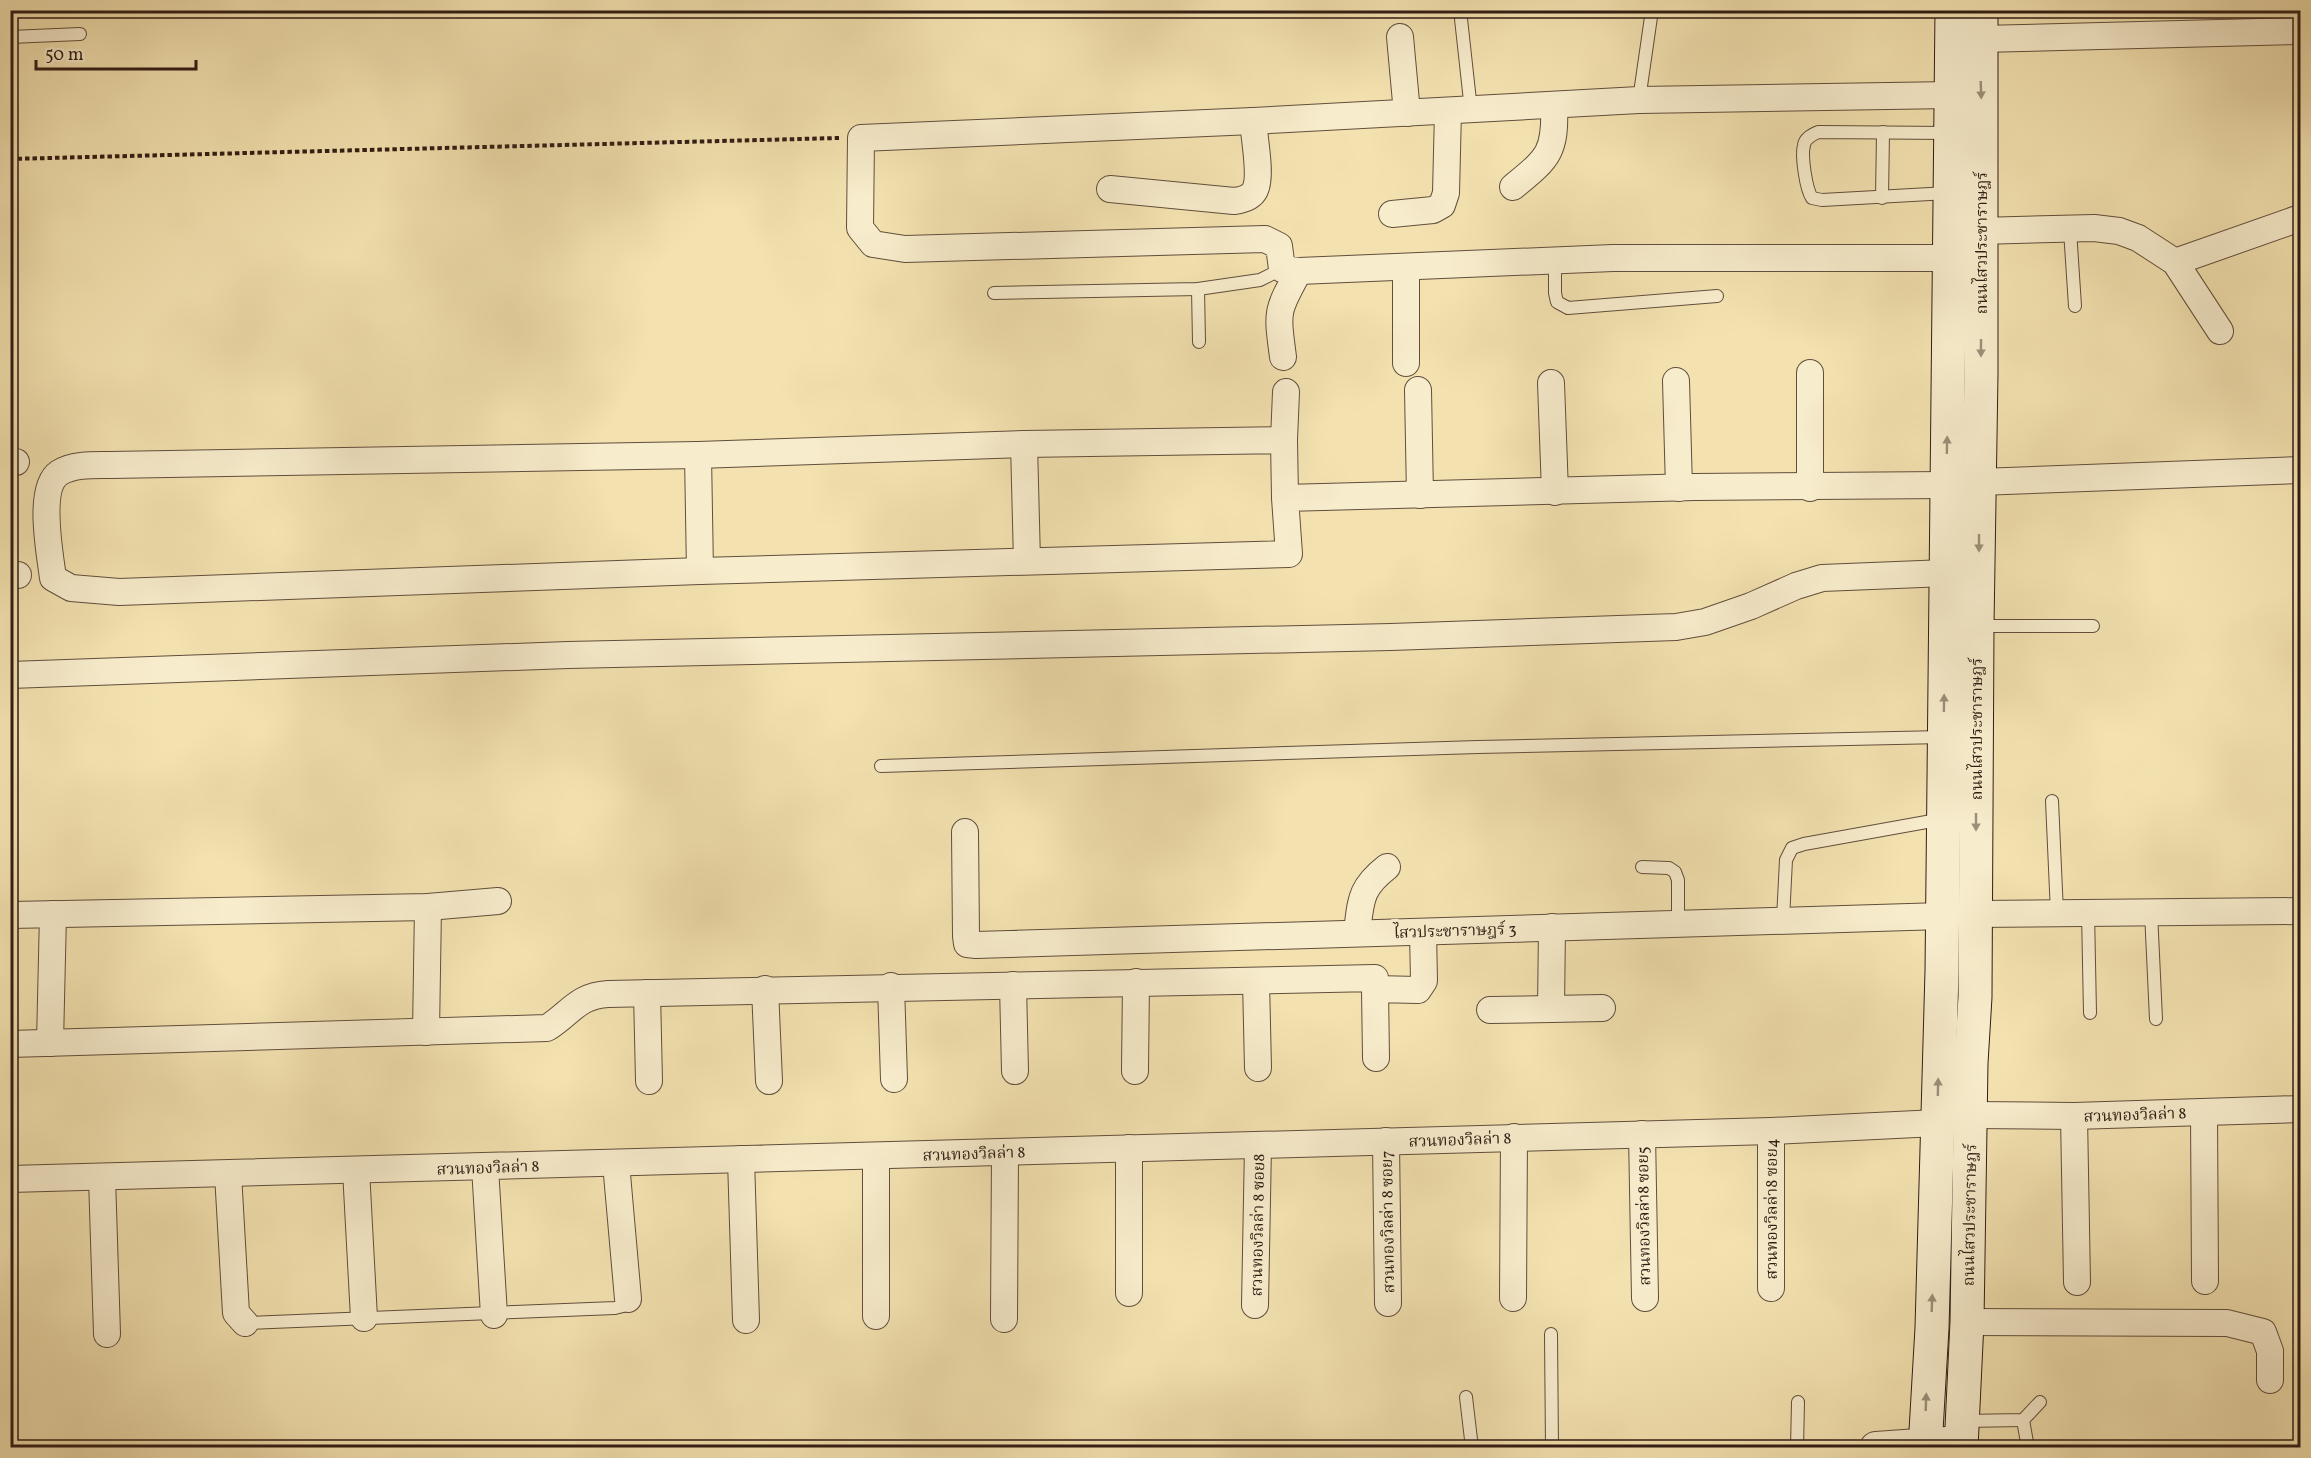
<svg xmlns="http://www.w3.org/2000/svg" width="2311" height="1458" viewBox="0 0 2311 1458" font-family="Vollkorn,'Noto Serif Thai',serif">
<rect width="100%" height="100%" fill="#f3e2b0"/>
<filter id="stains"><feTurbulence type="fractalNoise" baseFrequency=".00333" numOctaves="4"/><feColorMatrix values="0 0 0 0 .2 0 0 0 0 .09 0 0 0 0 .02 0 0 0 .5 -.17"/></filter>
<radialGradient id="worn" r=".72"><stop offset=".6" stop-color="#630" stop-opacity="0"/><stop offset="1" stop-color="#630" stop-opacity=".3"/></radialGradient>
<g fill="none" stroke-linecap="round" stroke-linejoin="round">
<defs>
<g id="service">
<path d="M1461 19 1471 110"/>
<path d="M10 37 80 34"/>
<path d="M1639 100 1652 10"/>
<path d="M1948 193 1822 200 1812 198C1806 189 1801 156 1804 145 1805 138 1812 135 1818 132L1949 133"/>
<path d="M1882 198 1883 132"/>
<path d="M2070 230 2075 306"/>
<path d="M1555 260V293L1557 302 1568 308 1717 296"/>
<path d="M1198 289 1199 342"/>
<path d="M994 293 1198 289 1260 280 1282 269"/>
<path d="M1978 626H2093"/>
<path d="M881 766 1478 747 1943 737"/>
<path d="M2052 801 2057 913"/>
<path d="M1642 867 1669 868 1675 872 1678 880V923"/>
<path d="M2088 912 2090 1013"/>
<path d="M2151 912 2156 1019"/>
<path d="M1783 919 1786 860 1792 848 1804 844 1943 819"/>
<path d="M245 1323 615 1308 623 1306 628 1299"/>
<path d="M1551 1334 1552 1448"/>
<path d="M1466 1397 1472 1448"/>
<path d="M2023 1420 2028 1448"/>
<path d="M1963 1421 2023 1420 2040 1402"/>
<path d="M1797 1448 1798 1402"/>
</g>
<g id="minor">
<path d="M1400 37 1407 113"/>
<path d="M1980 39 2300 31"/>
<path d="M1513 187C1548 158 1556 153 1554 105"/>
<path d="M1110 189 1234 201C1242 200 1251 198 1255 190 1262 176 1254 137 1253 121"/>
<path d="M1392 214 1433 210 1442 205 1446 193 1448 111"/>
<path d="M1979 231 2094 228 2119 231 2138 238 2175 262 2220 331"/>
<path d="M1949 258H1613L1299 271 1282 269 1279 246 1265 239 905 249 873 244 860 228 861 138 1253 121 1639 100 1951 95"/>
<path d="M2175 262 2300 218"/>
<path d="M1406 269V363"/>
<path d="M1283 357C1277 311 1276 312 1299 271"/>
<path d="M1810 373V488"/>
<path d="M1676 381 1679 488"/>
<path d="M1551 383 1555 492"/>
<path d="M1418 390 1420 495"/>
<path d="M1284 440 1286 392"/>
<path d="M1024 444 1027 561"/>
<path d="M698 455 700 571"/>
<path d="M10 463 16 462"/>
<path d="M1979 482 2300 470"/>
<path d="M1285 498 1284 440 1024 444 698 455 110 465C94 465 73 464 59 473 37 488 50 554 53 578L71 588 119 592 700 571 1289 554 1285 498 1695 487 1947 485"/>
<path d="M10 575H18"/>
<path d="M10 675 568 655 1391 637 1676 627 1705 622 1751 606 1796 586 1822 578 1946 573"/>
<path d="M965 832 966 936 967 944 976 945 1942 916"/>
<path d="M1975 914 2300 911"/>
<path d="M10 915 428 907 498 901"/>
<path d="M1552 927 1551 1009 1602 1008"/>
<path d="M1357 932C1361 900 1360 888 1387 867"/>
<path d="M1256 981 1258 1068"/>
<path d="M1013 985 1015 1071"/>
<path d="M891 986 894 1079"/>
<path d="M765 989 769 1081"/>
<path d="M647 993 649 1081"/>
<path d="M1490 1010 1551 1009"/>
<path d="M426 1032 428 907"/>
<path d="M50 1043 53 914"/>
<path d="M10 1044 547 1028C571 1013 577 996 608 994L1375 978V989"/>
<path d="M1376 1058 1375 989 1418 990 1424 981 1423 932"/>
<path d="M1135 1071 1136 982"/>
<path d="M2204 1112 2205 1281"/>
<path d="M1970 1115 2074 1116 2300 1109"/>
<path d="M2074 1116 2077 1282"/>
<path d="M1771 1131V1288"/>
<path d="M1642 1134 1645 1298"/>
<path d="M1386 1141 1388 1303"/>
<path d="M1129 1148V1293"/>
<path d="M876 1156V1316"/>
<path d="M741 1159 746 1320"/>
<path d="M616 1163 628 1299"/>
<path d="M485 1167 494 1315"/>
<path d="M356 1170 364 1318"/>
<path d="M228 1174 236 1313 245 1323"/>
<path d="M102 1178 107 1334"/>
<path d="M10 1179 1771 1131 1937 1123"/>
<path d="M1513 1298 1514 1137"/>
<path d="M1255 1305 1258 1145"/>
<path d="M1004 1319 1005 1152"/>
<path d="M1967 1322 2227 1323 2263 1332 2270 1351V1380"/>
</g>
<path id="tertiary" d="M1876 1448 1961 1442"/>
<g id="secondary">
<path d="M1925 1448 1932 1328 1942 971 1952 10"/>
<path d="M1961 1448 1967 1322 1971 1063 1975 997 1977 626 1981 374V10"/>
</g>
</defs>
<use href="#service" stroke="#614e3c" stroke-width="14"/>
<use href="#minor" stroke="#614e3c" stroke-width="28"/>
<use href="#tertiary" stroke="#614e3c" stroke-width="34"/>
<use href="#secondary" stroke="#301d15" stroke-width="35"/>
<path stroke="#301d15" stroke-width="4" stroke-dasharray="4.5 3" stroke-linecap="butt" d="M10 159 839 138"/>
<use href="#service" stroke="#f7eccc" stroke-width="12"/>
<use href="#minor" stroke="#f7eccc" stroke-width="26"/>
<use href="#tertiary" stroke="#f7eccc" stroke-width="32"/>
<use href="#secondary" stroke="#f7eccc" stroke-width="33"/>
</g>
<defs><path id="oneway-solid" d="M-6-.8H1V-3.2L6.5 0L1 3.2V.8H-6Z" transform="scale(1.5)"/></defs>
<g fill="#9d8f7a">
<use href="#oneway-solid" transform="translate(1981 90) rotate(88)"/>
<use href="#oneway-solid" transform="translate(1981 348) rotate(90)"/>
<use href="#oneway-solid" transform="translate(1947 445) rotate(-89)"/>
<use href="#oneway-solid" transform="translate(1979 543) rotate(90)"/>
<use href="#oneway-solid" transform="translate(1944 703) rotate(-89)"/>
<use href="#oneway-solid" transform="translate(1976 822) rotate(90)"/>
<use href="#oneway-solid" transform="translate(1938 1087) rotate(-89)"/>
<use href="#oneway-solid" transform="translate(1932 1303) rotate(-88)"/>
<use href="#oneway-solid" transform="translate(1926 1402) rotate(-88)"/>
</g>
<g text-anchor="middle" stroke-width="6" stroke-linejoin="round" paint-order="stroke">
<g font-size="16" fill="#301d15" stroke="#f7eccc">
<text transform="translate(1981 243) rotate(-90)" y="6">ถนนไสวประชาราษฎร์</text>
<text transform="translate(1976 729) rotate(-90)" y="6">ถนนไสวประชาราษฎร์</text>
<text transform="translate(1455 930) rotate(-2)" y="6">ไสวประชาราษฎร์ 3</text>
<text transform="translate(2135 1114) rotate(-2)" y="6">สวนทองวิลล่า 8</text>
<text transform="translate(1460 1139) rotate(-2)" y="6">สวนทองวิลล่า 8</text>
<text transform="translate(974 1153) rotate(-2)" y="6">สวนทองวิลล่า 8</text>
<text transform="translate(488 1167) rotate(-2)" y="6">สวนทองวิลล่า 8</text>
<text transform="translate(1771 1209) rotate(-90)" y="6">สวนทองวิลล่า8 ซอย4</text>
<text transform="translate(1969 1215) rotate(-89)" y="6">ถนนไสวประชาราษฎร์</text>
<text transform="translate(1643 1216) rotate(-91)" y="6">สวนทองวิลล่า8 ซอย5</text>
<text transform="translate(1387 1222) rotate(-91)" y="6">สวนทองวิลล่า 8 ซอย7</text>
<text transform="translate(1257 1225) rotate(-89)" y="6">สวนทองวิลล่า 8 ซอย8</text>
</g>
</g>
<rect width="2311" height="1458" fill="none" stroke="#f3e2b0" stroke-width="36"/>
<rect x="12" y="12" width="2287" height="1434" fill="none" stroke="#301d15" stroke-width="3"/>
<rect x="18" y="18" width="2275" height="1422" fill="none" stroke="#301d15" stroke-width="1.5"/>
<path d="M36 60v9h160v-9" fill="none" stroke="#301d15" stroke-width="3"/>
<text x="45" y="60" font-size="18" fill="#301d15" stroke="#f7eccc" stroke-width="4.5" paint-order="stroke">50 m</text>
<rect width="100%" height="100%" filter="url(#stains)"/>
<rect width="100%" height="100%" fill="url(#worn)"/>
</svg>
